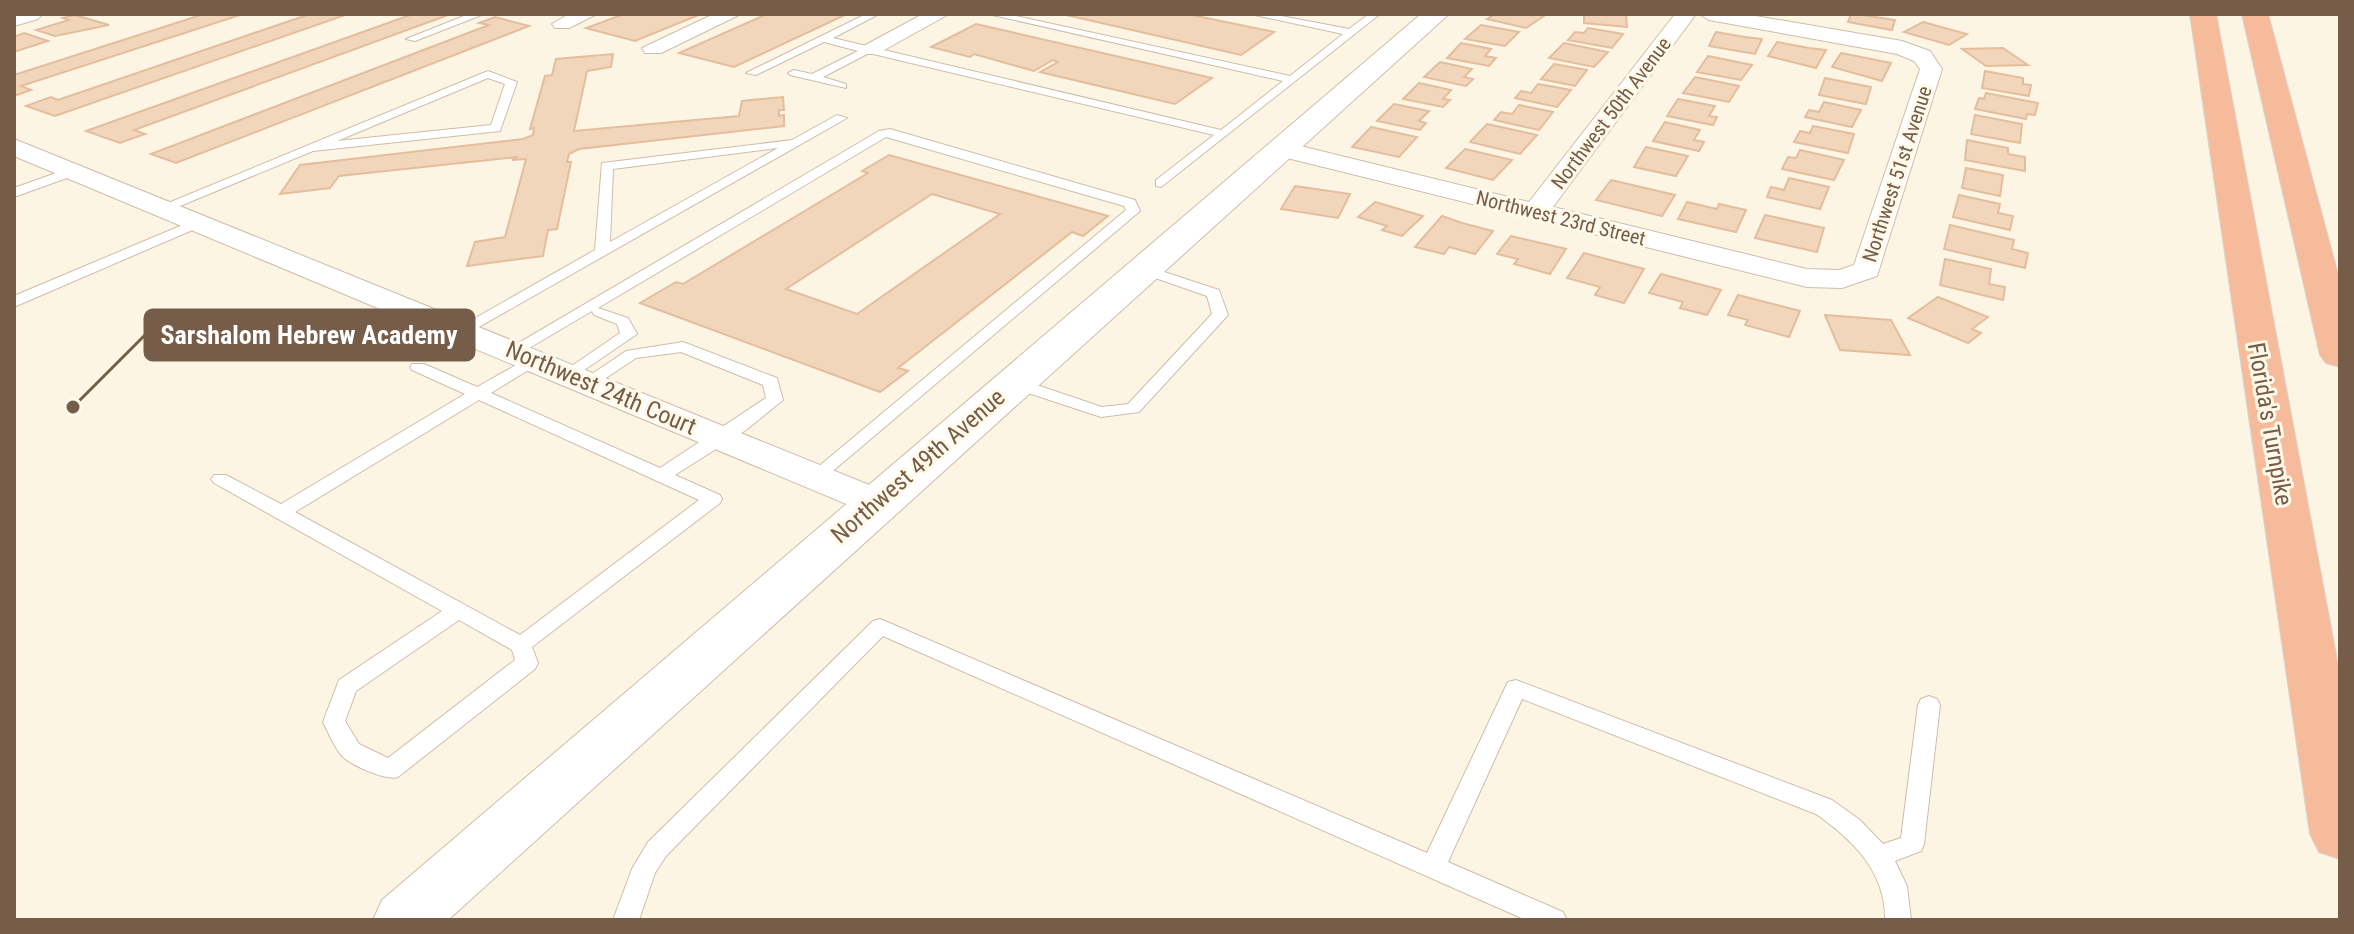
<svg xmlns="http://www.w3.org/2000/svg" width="2354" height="934" viewBox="0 0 2354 934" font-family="'Roboto Condensed',sans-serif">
<rect width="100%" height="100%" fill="#fcf5e4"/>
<g fill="#f2d6bc" stroke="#e4be9c" stroke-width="2" fill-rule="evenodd">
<path d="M204 14H243L21 86 31 90 14 96V75Z"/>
<path d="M310 14H348L55 116 26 106 51 97 58 100Z"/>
<path d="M413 14H463L448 15 134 130 145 134 120 143 86 131Z"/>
<path d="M624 14H701L635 41 586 28Z"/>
<path d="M767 14H847L734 67 679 53Z"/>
<path d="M1062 14H1187L1274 32 1241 55Z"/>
<path d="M1495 14H1535L1544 16 1526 28 1487 19Z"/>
<path d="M1584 14H1626L1627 27 1584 23Z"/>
<path d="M1851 14H1856L1895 20 1892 30 1848 22Z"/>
<path d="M75 15 109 25 55 36 36 30 69 20 63 18Z"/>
<path d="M495 17 529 26 176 163 151 154 489 25 479 23Z"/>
<path d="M1923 22 1967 34 1949 45 1904 32Z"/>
<path d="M976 24 1212 78 1175 104 1040 72 1058 62 1053 60 1034 71 974 54 970 57 931 47Z"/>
<path d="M1481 25 1519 32 1505 46 1465 39Z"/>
<path d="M1588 28 1623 34 1612 48 1568 40 1575 32 1584 33Z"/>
<path d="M1716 32 1745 37 1762 39 1755 54 1709 46Z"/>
<path d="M24 33 48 41 14 52V37Z"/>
<path d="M1777 42 1809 48 1826 50 1816 68 1768 56Z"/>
<path d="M1461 43 1491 49 1485 56 1496 58 1489 66 1447 58Z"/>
<path d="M1564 43 1608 52 1594 67 1549 58Z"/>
<path d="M2003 48 2028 65 1986 66 1962 49Z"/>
<path d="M1841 53 1891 63 1882 81 1832 67Z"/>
<path d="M613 54 611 67 587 71 574 131 739 116 742 101 783 97 784 110H779V116L784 115V126L579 149 569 154 567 162H571L557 229 548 230 543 256 467 266 475 242 505 237 526 159 512 160 518 157 339 176 330 188 280 194 300 165 523 139 533 135 534 128 530 129 545 76 552 75 556 59Z"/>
<path d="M1708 56 1752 65 1741 80 1697 72Z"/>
<path d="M1440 62 1472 69 1464 77 1473 79 1466 86 1424 77Z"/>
<path d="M1554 64 1587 70 1575 86 1541 79Z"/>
<path d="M1985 71 2023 78V84L2031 85 2029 96 1982 88Z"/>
<path d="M1695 77 1739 86 1729 102 1683 93Z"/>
<path d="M1825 78 1871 87 1866 104 1819 95Z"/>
<path d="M1419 83 1451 90 1443 99 1450 100 1443 107 1403 99Z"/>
<path d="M1538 84 1571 90 1557 107 1515 98 1521 91 1531 93Z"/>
<path d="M1986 93 2038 103 2035 115 2027 114 2026 119 1975 109 1979 98 1984 99Z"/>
<path d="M1678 99 1715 106 1709 116 1717 117 1713 125 1667 116Z"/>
<path d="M1824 102 1861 110 1852 127 1805 117 1809 110 1819 112Z"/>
<path d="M1394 104 1429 111 1419 121 1426 123 1420 130 1377 121Z"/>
<path d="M1519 105 1553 112 1539 130 1494 120 1501 112 1512 114Z"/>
<path d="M1975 115 2022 124 2020 143 1971 134Z"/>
<path d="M1665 122 1700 130 1694 140 1704 142 1699 151 1653 141Z"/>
<path d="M1487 124 1537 135 1520 154 1470 142Z"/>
<path d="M1813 126 1854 134 1848 153 1794 142 1800 131 1810 133Z"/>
<path d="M1371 127 1417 137 1399 157 1352 147Z"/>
<path d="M1967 140 2008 148V154L2025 157V171L1965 160Z"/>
<path d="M1646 147 1688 156 1676 176 1634 167Z"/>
<path d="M1465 149 1512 160 1493 180 1446 168Z"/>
<path d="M1800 150 1844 160 1834 180 1782 169 1788 157 1796 158Z"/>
<path d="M889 155 1108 216 1083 236 1072 232 898 368 908 371 880 392 640 303 676 282 683 284 868 173 862 171ZM932 194 1000 214 857 314 786 289Z"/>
<path d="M1966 168 2003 175 2000 196 1962 188Z"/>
<path d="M1789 178 1829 187 1820 209 1767 197 1771 187 1784 190Z"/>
<path d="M1611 180 1675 195 1662 216 1596 200Z"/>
<path d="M1295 186 1350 194 1338 218 1281 209Z"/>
<path d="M1959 195 2000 204 1998 213 2013 216 2010 230 1953 217Z"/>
<path d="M1375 202 1423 216 1402 236 1382 230 1387 226 1358 217Z"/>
<path d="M1687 202 1717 209 1719 204 1746 210 1736 232 1678 219Z"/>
<path d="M1765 215 1824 228 1817 252 1755 238Z"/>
<path d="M1442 216 1462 223 1493 231 1475 254 1449 247 1444 254 1415 247Z"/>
<path d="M1950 225 2014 240 2012 249 2028 253 2025 268 1944 249Z"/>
<path d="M1511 236 1566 249 1550 274 1514 264 1518 259 1497 254Z"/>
<path d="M1584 253 1644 269 1624 303 1595 295 1600 287 1567 278Z"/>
<path d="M1945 259 1991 269 1989 284 2005 287 2003 300 1940 285Z"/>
<path d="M1661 274 1721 290 1707 315 1680 308 1683 302 1649 293Z"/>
<path d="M1738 295 1800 311 1789 337 1745 325 1748 320 1728 315Z"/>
<path d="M1938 297 1988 317 1972 329 1981 333 1968 343 1908 318Z"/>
<path d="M1825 315 1891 320 1910 355 1840 350Z"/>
</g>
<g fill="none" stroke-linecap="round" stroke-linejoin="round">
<defs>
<g id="service">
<path d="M469 14H484L415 41 406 39Z"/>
<path d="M866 14H879L833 38 1221 130 1283 81 988 14H1007L1290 76 1343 34 1250 14H1271L1349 29 1369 14H1380L1161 187 1156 186V180L1214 135 869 53 823 77 846 84V88L790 75 788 73 794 70 812 74 858 51 824 42 756 75 746 73Z"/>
<path d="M488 71 517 82 500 131 313 151 168 211 163 212 156 208ZM488 78 505 84 491 125 337 141Z"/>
<path d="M837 115 847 118 470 332H458L456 329 595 250 602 163 792 140ZM778 148 610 242 613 169Z"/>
<path d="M890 129 1135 200 1140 211 821 481H809L806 477 1126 210 1124 206 886 137 598 308 628 318 637 334 574 377H562L560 374 620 333 617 324 594 315 592 311 519 354 513 356 505 351 879 131Z"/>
<path d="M73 167 79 171 78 174 14 197V188Z"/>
<path d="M199 218 206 222 204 225 14 307V296Z"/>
<path d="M1143 265 1219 290 1228 315 1139 412 1101 417 1007 386 1005 382 1007 378 1013 377 1102 407 1128 404 1212 314 1207 296 1138 272V266Z"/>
<path d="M683 342 777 378 783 400 746 430 675 475 720 495 722 499 720 503 532 647 538 663 535 669 398 777C386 781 353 766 343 757 335 749 328 732 323 722L339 680 442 611 214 483 211 479 214 475H226L281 504 465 394 412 370 410 367 412 364H424L477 387 534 355 542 360 540 363 491 393 660 468 766 398 763 385 681 352 636 358 594 386 588 387 580 382 626 351ZM479 400 699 500 520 635 295 512ZM459 620 512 650 515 660 388 758 359 744 345 721 356 691Z"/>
<path d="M880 619 1427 853 1505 688 1508 682 1516 680 1832 800 1860 820 1883 844 1901 838 1918 705 1921 699 1929 696 1937 699 1940 705 1924 844 1921 851 1895 861 1907 886 1911 920H1885C1886 872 1853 840 1816 814L1522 699 1448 862 1563 912 1567 920H1526L883 636 666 856 655 873 639 920H613L632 869 648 842 873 621Z"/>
</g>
<g id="minor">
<path d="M569 14H597L569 28H555L552 24Z"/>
<path d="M714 14H741L661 53H645L642 48Z"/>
<path d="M923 14H949L877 54H861L858 49Z"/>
<path d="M1675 14H1696L1553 207 1807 269 1839 270 1854 265 1920 69 1914 61 1897 54 1709 20 1699 14H1744L1902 41 1930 51 1942 69 1877 276 1842 288 1807 287 1271 154 1267 149 1280 141 1529 202Z"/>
<path d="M14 139 889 493 895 502 889 511 876 514 863 511 14 156Z"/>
</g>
<g id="tertiary">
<path d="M14 14H42L38 19 14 26Z"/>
<path d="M1421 14H1449L448 920H373L382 900Z"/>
</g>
<g id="motorway">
<path d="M2190 14H2216L2340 676V859L2319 852 2310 834Z"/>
<path d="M2242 14H2268L2340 282V367L2326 363 2320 355Z"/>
</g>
</defs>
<use href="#service" stroke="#cebdaa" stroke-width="2"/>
<use href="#minor" stroke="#cebdaa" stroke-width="2"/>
<use href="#tertiary" stroke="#cebdaa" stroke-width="2"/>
<use href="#motorway" stroke="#dbd5d0" stroke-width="2"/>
<use href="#service" fill="#fff" fill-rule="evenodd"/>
<use href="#minor" fill="#fff" fill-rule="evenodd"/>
<use href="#tertiary" fill="#fff" fill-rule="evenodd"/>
<use href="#motorway" fill="#f6bb9b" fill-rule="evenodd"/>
</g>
<g text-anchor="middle" stroke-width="6" stroke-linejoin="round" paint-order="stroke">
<g font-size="20" fill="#755d4a" stroke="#fff9ea">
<text transform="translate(1611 113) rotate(-53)" y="7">Northwest 50th Avenue</text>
<text transform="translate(1897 174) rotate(-72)" y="7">Northwest 51st Avenue</text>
<text transform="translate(1561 218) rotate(14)" y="7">Northwest 23rd Street</text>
</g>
<g font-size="24" fill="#755d4a" stroke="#fff9ea">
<text transform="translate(601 388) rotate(23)" y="8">Northwest 24th Court</text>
<text transform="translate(2270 424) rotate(80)" y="8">Florida's Turnpike</text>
<text transform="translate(918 466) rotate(-41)" y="8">Northwest 49th Avenue</text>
</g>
</g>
<path fill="none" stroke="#755d4a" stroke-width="3" d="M73 407L145 335"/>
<circle fill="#755d4a" stroke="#fff9ea" stroke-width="3" cx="73" cy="407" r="8"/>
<rect fill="#755d4a" stroke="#755d4a" stroke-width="3" x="145" y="310" width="329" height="50" rx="8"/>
<g font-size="26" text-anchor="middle" font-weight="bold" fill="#fff">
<text x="309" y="344">Sarshalom Hebrew Academy</text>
</g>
<rect width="2354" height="934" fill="none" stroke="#755d4a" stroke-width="32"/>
</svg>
